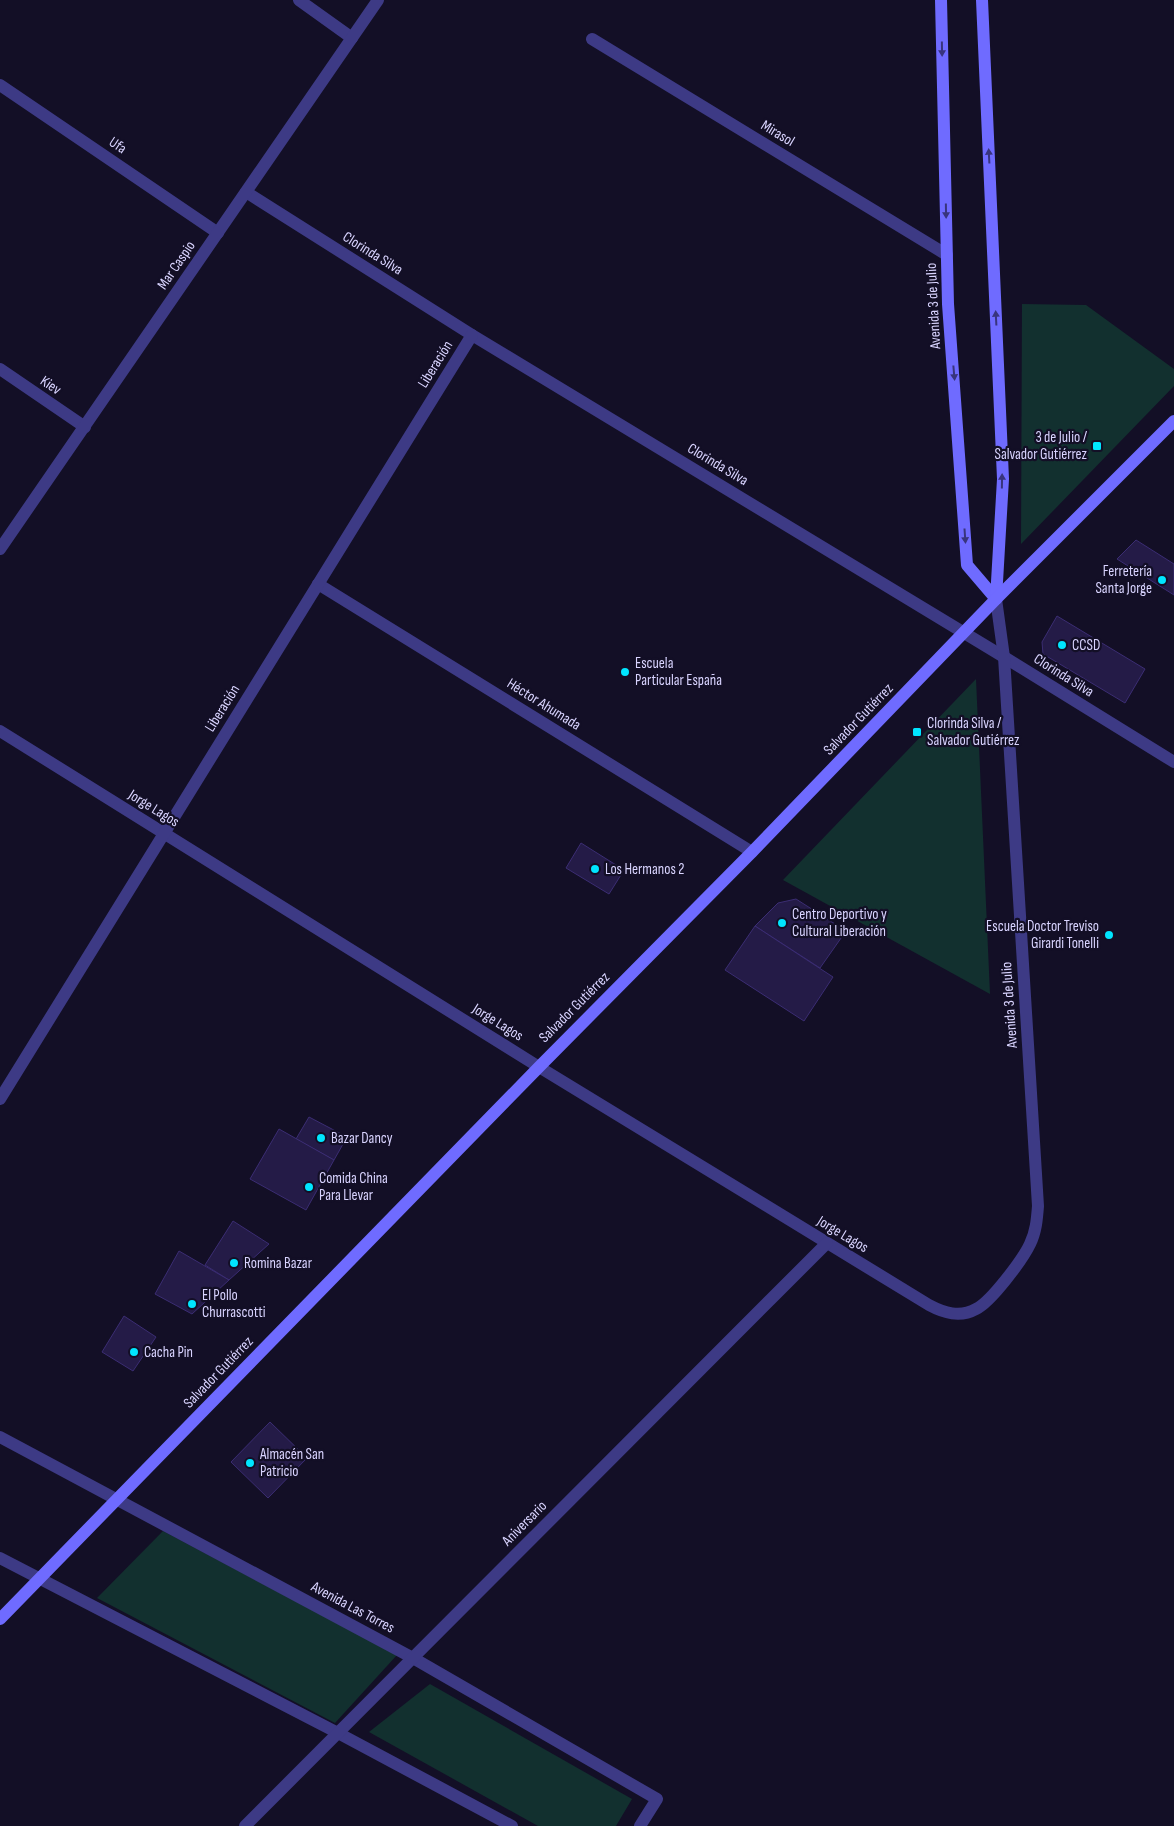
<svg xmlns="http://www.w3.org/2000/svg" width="1174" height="1826" viewBox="0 0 1174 1826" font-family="'Sofia Sans Condensed',sans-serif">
<rect width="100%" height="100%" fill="#130f26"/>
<g fill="#12302f">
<path d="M1022 304 1086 305 1174 369V386L1021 544Z"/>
<path d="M976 679 990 994 783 880Z"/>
<path d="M163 1531 397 1655 335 1723 97 1598Z"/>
<path d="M430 1684 632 1799 616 1826H538L369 1732Z"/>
</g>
<g fill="#241b47" stroke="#3b2d73">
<path d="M1136 540 1174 564V595L1117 559Z"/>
<path d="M1057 616 1145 669 1125 703 1043 654 1042 642Z"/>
<path d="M581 843 624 870 609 894 566 868Z"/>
<path d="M796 899 846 931 820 968 755 926 778 903Z"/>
<path d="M755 926 833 977 804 1021 725 970Z"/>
<path d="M309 1117 347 1137 334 1160 296 1139Z"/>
<path d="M279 1129 334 1160 306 1210 250 1179Z"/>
<path d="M233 1221 269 1244 229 1280 205 1265Z"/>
<path d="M179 1251 229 1280 192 1314 155 1294Z"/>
<path d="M124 1316 156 1337 133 1371 102 1352Z"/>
<path d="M270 1422 307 1458 268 1498 231 1462Z"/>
</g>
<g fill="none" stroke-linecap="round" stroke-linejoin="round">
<g stroke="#3d3a85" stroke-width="12">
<path d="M299 0 352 38"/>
<path d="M592 39 947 255"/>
<path d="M0 85 218 233"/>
<path d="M246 192 472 335 1004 657 1174 762"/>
<path d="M0 369 85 427"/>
<path d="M0 549 378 0"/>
<path d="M318 584 752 852"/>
<path d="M0 731 539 1067 929 1305C944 1313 960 1318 976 1309 991 1302 1023 1259 1030 1244 1036 1232 1037 1219 1038 1206L1004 657 996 599"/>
<path d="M0 1099 472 335"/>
<path d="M0 1437 413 1658 657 1799 640 1826"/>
<path d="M0 1558 338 1733 512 1826"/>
<path d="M245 1826 827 1243"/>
</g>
<g stroke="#6f6bff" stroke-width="12">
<path d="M941 0 948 304 967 565 996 599"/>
<path d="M982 0 1003 479 996 599"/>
<path d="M0 1619 539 1067 752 852 996 599 1174 421"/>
</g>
</g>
<defs><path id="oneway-solid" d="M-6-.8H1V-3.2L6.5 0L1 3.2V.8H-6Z" transform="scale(1.25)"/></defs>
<g fill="#38347d">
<use href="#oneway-solid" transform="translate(942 49) rotate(89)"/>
<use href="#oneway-solid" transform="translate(989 156) rotate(-93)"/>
<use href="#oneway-solid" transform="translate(946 211) rotate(89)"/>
<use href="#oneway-solid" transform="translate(996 318) rotate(-93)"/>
<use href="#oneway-solid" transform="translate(954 373) rotate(85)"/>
<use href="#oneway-solid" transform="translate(1002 481) rotate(-89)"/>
<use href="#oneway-solid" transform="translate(965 536) rotate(86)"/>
</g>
<g fill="#00e5ff" stroke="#130f26" stroke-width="2">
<rect x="1092" y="441" width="10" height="10" rx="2.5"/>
<circle cx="1162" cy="580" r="5"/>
<circle cx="1062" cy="645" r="5"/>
<circle cx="625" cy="672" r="5"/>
<rect x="912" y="727" width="10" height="10" rx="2.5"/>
<circle cx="595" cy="869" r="5"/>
<circle cx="782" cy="923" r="5"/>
<circle cx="1109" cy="935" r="5"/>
<circle cx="321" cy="1138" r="5"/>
<circle cx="309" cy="1187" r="5"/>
<circle cx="234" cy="1263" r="5"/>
<circle cx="192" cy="1304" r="5"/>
<circle cx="134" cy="1352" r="5"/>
<circle cx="250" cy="1463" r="5"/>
</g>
<g text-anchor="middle" stroke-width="4.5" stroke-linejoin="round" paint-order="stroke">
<g font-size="15" fill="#d9d4ff" stroke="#130f26">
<text transform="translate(778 133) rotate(31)" y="5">Mirasol</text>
<text transform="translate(118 145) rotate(34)" y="5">Ufa</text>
<text transform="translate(373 253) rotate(32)" y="5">Clorinda Silva</text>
<text transform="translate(176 265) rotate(-56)" y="5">Mar Caspio</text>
<text transform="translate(933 306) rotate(-93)" y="5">Avenida 3 de Julio</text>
<text transform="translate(435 364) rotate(-58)" y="5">Liberación</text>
<text transform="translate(51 385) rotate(34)" y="5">Kiev</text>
<text transform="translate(718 464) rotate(31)" y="5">Clorinda Silva</text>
<text transform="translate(1064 675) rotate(32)" y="5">Clorinda Silva</text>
<text transform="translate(544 704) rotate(32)" y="5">Héctor Ahumada</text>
<text transform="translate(222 708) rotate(-58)" y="5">Liberación</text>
<text transform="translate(858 719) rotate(-46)" y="5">Salvador Gutiérrez</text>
<text transform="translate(154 808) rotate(32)" y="5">Jorge Lagos</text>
<text transform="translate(1009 1005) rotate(-94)" y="5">Avenida 3 de Julio</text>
<text transform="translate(574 1007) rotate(-45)" y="5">Salvador Gutiérrez</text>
<text transform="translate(498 1022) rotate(32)" y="5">Jorge Lagos</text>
<text transform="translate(843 1234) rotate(31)" y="5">Jorge Lagos</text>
<text transform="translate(218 1372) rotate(-46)" y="5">Salvador Gutiérrez</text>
<text transform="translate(524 1523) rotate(-45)" y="5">Aniversario</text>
<text transform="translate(353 1607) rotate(28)" y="5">Avenida Las Torres</text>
</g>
<g font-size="15" fill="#d9d4ff" stroke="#130f26" text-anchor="start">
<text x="1087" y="442" text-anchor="end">3 de Julio /<tspan x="1087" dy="17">Salvador Gutiérrez</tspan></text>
<text x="1152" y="576" text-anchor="end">Ferretería<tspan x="1152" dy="17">Santa Jorge</tspan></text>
<text x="1072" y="650">CCSD</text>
<text x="635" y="668">Escuela<tspan x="635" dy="17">Particular España</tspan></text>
<text x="927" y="728">Clorinda Silva /<tspan x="927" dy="17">Salvador Gutiérrez</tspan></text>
<text x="605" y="874">Los Hermanos 2</text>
<text x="792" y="919">Centro Deportivo y<tspan x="792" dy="17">Cultural Liberación</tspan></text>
<text x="1099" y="931" text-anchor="end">Escuela Doctor Treviso<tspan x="1099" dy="17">Girardi Tonelli</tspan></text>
<text x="331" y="1143">Bazar Dancy</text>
<text x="319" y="1183">Comida China<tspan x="319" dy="17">Para Llevar</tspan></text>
<text x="244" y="1268">Romina Bazar</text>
<text x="202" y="1300">El Pollo<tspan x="202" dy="17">Churrascotti</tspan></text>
<text x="144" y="1357">Cacha Pin</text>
<text x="260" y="1459">Almacén San<tspan x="260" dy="17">Patricio</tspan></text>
</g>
</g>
</svg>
